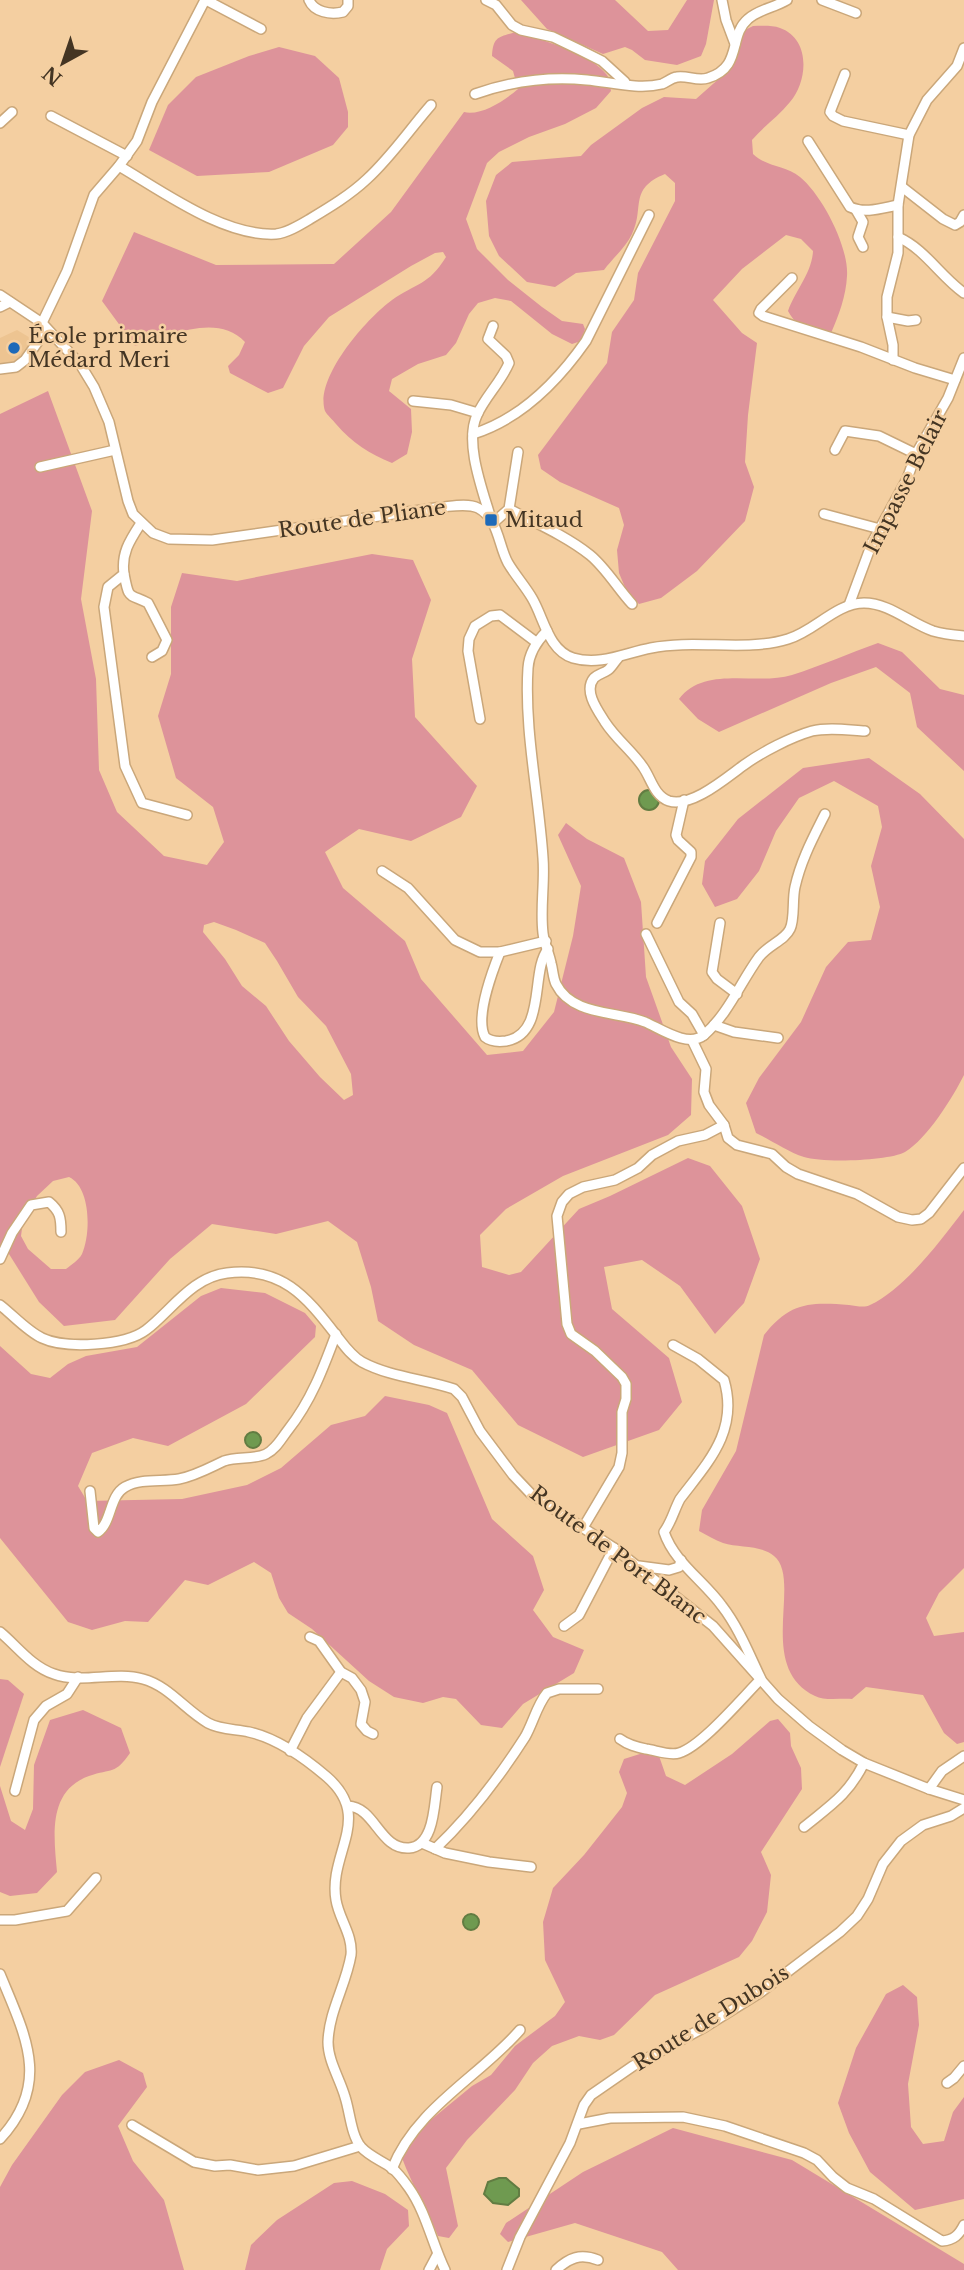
<svg xmlns="http://www.w3.org/2000/svg" width="964" height="2270" viewBox="0 0 964 2270" font-family="'Libre Baskerville',serif">
<rect width="100%" height="100%" fill="#f4cfa1"/>
<path fill="#edc491" d="M17 330 32 339 24 357 18 363 0 367V338Z"/>
<g fill="#dd939a" fill-rule="evenodd">
<path d="M521 0H615L648 31 668 30 687 0H714L706 44 701 56 677 65 645 60 632 50 625 47 603 54 547 29Z"/>
<path d="M753 26C761 26 772 25 780 28 811 39 808 81 790 102 779 116 764 126 752 140L753 154C766 167 785 165 800 177 822 195 849 247 847 276 846 296 839 315 831 333 808 330 800 332 788 311 795 291 812 273 813 251L801 239 786 235 742 269 713 300 742 333 757 343 748 415 745 462 754 487 745 521 697 571 661 598 639 604 627 592 619 573 617 550 624 525 619 508 560 482 541 469 538 455 607 363 612 332 634 300 638 273 675 201V183L665 174C628 189 645 208 632 234 626 247 612 259 604 270L576 273 555 287 527 282 499 256 489 236 486 201 496 175 512 162 581 156 591 145 642 108 664 97 696 99 731 68 745 30Z"/>
<path d="M516 32C540 39 592 54 607 75 610 79 610 86 611 91L596 108 565 124 529 137 499 152 487 163 466 219 477 249 508 280 542 307 562 321 583 324 585 329 581 341 572 344 552 334 511 301 495 298 478 303 469 314 456 343 446 355 418 364 392 379 389 391 411 409 412 432 407 454 392 463C370 454 352 443 336 424 333 420 327 415 325 411 314 378 367 318 392 300 416 283 428 286 446 257L443 252 435 253 411 266 329 317 304 346 283 388 268 393 230 373 228 366 239 355 245 342C217 312 169 336 135 346L102 301 134 232 216 265 334 264 391 212 464 112C481 116 504 101 518 89L513 71 492 56C493 36 499 37 516 32Z"/>
<path d="M279 47 315 56 339 78 348 112V127L333 145 269 172 197 176 149 150 168 105 196 77 249 56Z"/>
<path d="M48 391 92 511 81 599 96 679 99 770 117 812 164 856 207 865 224 842 213 807 176 778 158 716 171 674V607L182 573 237 581 372 554 413 560 431 600 412 659 415 717 477 786 461 817 411 841 359 829 325 852 343 888 405 941 421 979 487 1055 523 1051 554 1012 573 936 581 886 558 835 566 823 587 839 624 858 641 902 646 977 671 1047 692 1079 691 1115 668 1135 563 1176 506 1209 480 1235 482 1267 509 1275 521 1272 579 1209 610 1196 688 1158 710 1166 742 1206 760 1259 744 1303 715 1334 680 1286 642 1260 604 1267 612 1309 669 1358 682 1402 659 1430 583 1457 518 1425 472 1370 414 1345 378 1321 371 1287 357 1242 328 1221 276 1234 212 1224 170 1259 115 1320 64 1326 39 1302 9 1254 0 1248V414ZM214 922 236 930 265 943 277 961 298 997 326 1026 351 1074 353 1095 344 1100 320 1077 289 1041 266 1006 242 986 225 959 203 932 204 925ZM69 1177C91 1187 91 1234 82 1254 79 1260 71 1265 66 1269H51L28 1249 21 1236 23 1221 37 1196 53 1181Z"/>
<path d="M878 643 902 652 940 689 964 695V771L917 727 910 693 876 667 831 683 719 732 698 719 679 699C705 665 756 686 792 675 821 666 849 653 878 643Z"/>
<path d="M869 758 920 794 964 839V1075C953 1097 927 1139 905 1152 889 1161 822 1163 804 1157 788 1152 771 1140 756 1133L746 1103 759 1078 801 1022 826 967 848 942 871 940 880 907 871 866 882 827 878 806 834 781 799 798 776 831 759 871 737 899 715 907 702 884 705 861 738 819 803 768Z"/>
<path d="M964 1210V1568L939 1593 926 1618 934 1636 964 1632V1742L957 1744 944 1733 923 1695 866 1687 852 1699C841 1698 824 1701 815 1696 755 1667 803 1580 774 1556 762 1545 739 1548 723 1543 715 1540 707 1535 699 1531L702 1510 736 1451 764 1335C790 1302 810 1302 849 1305 856 1306 865 1308 870 1305 905 1289 941 1240 964 1210Z"/>
<path d="M221 1288 265 1293 305 1313 316 1326 315 1337 246 1404 168 1446 133 1438 92 1453 78 1486 87 1501 182 1499 247 1485 281 1468 331 1425 365 1416 385 1396 429 1405 447 1413 492 1519 533 1556 544 1590 533 1610 553 1637 584 1650 574 1673 523 1704 502 1728 481 1725 456 1699 443 1697 423 1703 394 1697 369 1681 312 1629 288 1613 279 1598 271 1573 254 1562 208 1585 185 1580 148 1622 125 1621 92 1630 68 1622 0 1538V1346L31 1374 50 1378 68 1364 86 1356 137 1347 201 1296Z"/>
<path d="M0 1679 8 1680 24 1694 0 1767Z"/>
<path d="M83 1710 121 1728 130 1753C115 1775 112 1768 89 1776 47 1791 54 1837 57 1872L37 1893 10 1896 0 1892V1786L11 1821 25 1830 33 1809 34 1765 50 1720Z"/>
<path d="M778 1719 790 1733 791 1746 801 1768 802 1789 761 1852 771 1875 767 1912 752 1941 739 1957 655 1995 614 2035 600 2040 579 2036 552 2046 533 2063 515 2090 467 2140 446 2168 458 2226 449 2238 438 2236C427 2209 412 2185 402 2158L421 2128 472 2086 491 2075 515 2046 555 2016 565 2002 545 1960 543 1922 553 1888 584 1855 622 1807 627 1793 619 1772 624 1759 643 1753 659 1756 666 1776 685 1785 732 1754 770 1721Z"/>
<path d="M903 1985 917 1997 919 2025 908 2084 911 2127 923 2144 944 2141 953 2112 964 2097V2199L915 2210 870 2172 849 2133 838 2103 856 2048 886 1994Z"/>
<path d="M119 2060 143 2073 147 2087 118 2126 133 2161 164 2200 184 2270H0V2187L12 2165 62 2095 85 2072Z"/>
<path d="M673 2128 792 2160 964 2264V2270H678L662 2252 575 2223 508 2242 500 2234 506 2223 583 2172Z"/>
<path d="M352 2181 385 2194 408 2210 409 2226 387 2249 380 2270H245L251 2245 277 2220 334 2183Z"/>
</g>
<g fill="#6f9a50" stroke="#627c42" stroke-width="2">
<circle cx="649" cy="800" r="10"/>
<circle cx="253" cy="1440" r="8"/>
<circle cx="471" cy="1922" r="8"/>
<path d="M499 2178H506L519 2189V2196L508 2205 493 2203 484 2194 488 2182Z"/>
</g>
<g fill="none" stroke-linecap="round" stroke-linejoin="round">
<defs>
<g id="minor">
<path d="M206 0 261 29"/>
<path d="M309 0C314 12 330 15 343 12L348 6V0"/>
<path d="M486 0 496 5 512 25 521 30 553 37 580 50 602 61 625 82"/>
<path d="M722 0 726 20 735 44"/>
<path d="M822 0 856 13"/>
<path d="M845 74 830 112 833 116 843 121 909 135"/>
<path d="M475 94C512 81 547 76 587 80 610 82 638 90 662 84 667 82 671 78 677 77 687 75 698 82 708 78 743 67 728 36 748 19 759 9 774 8 787 0"/>
<path d="M51 116 127 156"/>
<path d="M0 123 12 112"/>
<path d="M808 141 850 207C865 214 882 208 898 205"/>
<path d="M119 166C162 191 224 237 276 234 287 233 300 225 310 219 330 207 350 195 367 179 391 157 410 129 431 105"/>
<path d="M902 187 943 219 955 225 960 222 964 215"/>
<path d="M856 210 863 222 858 237 863 247"/>
<path d="M898 237C925 249 940 276 964 293"/>
<path d="M792 278 761 309 759 313 763 316 861 347 915 368 955 380"/>
<path d="M0 295 42 323 80 364 94 387 109 422 128 501 133 514 153 533 169 539 212 540 442 507C453 506 468 503 478 508 499 519 498 545 508 563 515 575 525 586 532 598 544 618 548 650 573 658 600 666 625 653 651 648 695 639 747 652 788 639 815 631 836 603 864 603 889 603 910 623 933 631 943 634 953 635 964 636"/>
<path d="M0 307 10 302"/>
<path d="M887 317 908 321 916 320"/>
<path d="M42 323 67 271 94 195 119 166 137 141 152 102 205 0"/>
<path d="M893 360V345L887 317V297L898 253V205L909 135 927 100 957 66 964 48"/>
<path d="M0 369 16 367 25 360 47 329"/>
<path d="M413 401 451 405 478 413"/>
<path d="M473 434C521 419 558 381 586 341L649 215"/>
<path d="M835 450 845 431 879 436 916 454"/>
<path d="M40 467 115 450"/>
<path d="M509 509C536 523 566 536 590 555 606 568 618 589 632 604"/>
<path d="M824 514 880 529"/>
<path d="M491 519C483 491 464 443 477 415 485 397 501 382 509 363L506 356 488 339 493 326"/>
<path d="M141 523C130 540 121 553 124 574L108 587 104 607 125 766 142 803 187 815"/>
<path d="M493 523 509 509 518 452"/>
<path d="M124 574C129 600 128 593 148 603L167 640 162 651 152 657"/>
<path d="M849 605 872 543 907 479 916 454 948 398 964 358"/>
<path d="M547 631C537 641 529 652 528 668 524 730 539 796 543 858 545 883 540 908 543 933 544 943 549 953 551 963 553 970 553 978 556 984 572 1016 617 1011 645 1022 661 1029 688 1048 704 1035 729 1013 740 983 759 957 768 945 785 940 790 929 795 919 792 900 795 887 801 860 813 838 825 814"/>
<path d="M618 658C615 661 612 667 608 670 604 673 598 674 594 678 583 691 598 711 605 722 616 739 632 751 643 767 651 778 654 796 669 801 692 808 727 777 744 765 762 752 791 737 812 731 828 727 848 730 865 731"/>
<path d="M480 719 468 651 469 639 475 626 491 616 500 615 536 642"/>
<path d="M382 871 408 888 455 940 480 952H500L546 941"/>
<path d="M657 923 691 857V852L678 840 676 835 684 800"/>
<path d="M720 923 712 972 717 979 737 994"/>
<path d="M646 934 679 1002 692 1014 704 1035"/>
<path d="M500 952C492 972 475 1018 485 1037 491 1042 498 1042 506 1041 547 1034 530 971 548 949"/>
<path d="M714 1025 734 1032 778 1038"/>
<path d="M692 1040 706 1069 704 1092 709 1105 724 1125 728 1138 737 1145 772 1154 786 1167 798 1174 857 1194 898 1217 912 1220 921 1219 929 1213 964 1168"/>
<path d="M0 1259 12 1233 31 1205 49 1202C60 1211 61 1218 61 1232"/>
<path d="M0 1305C13 1315 27 1331 42 1338 65 1349 125 1346 146 1330 171 1311 192 1277 227 1273 281 1266 306 1296 336 1335 343 1344 351 1356 362 1362 390 1377 424 1379 454 1389L462 1397 480 1431 513 1475 531 1494 614 1548 713 1626 778 1699 809 1726 842 1750 864 1763 929 1789 964 1800"/>
<path d="M90 1491 94 1528 98 1532C112 1522 109 1496 125 1487 141 1478 162 1482 179 1479 195 1476 209 1468 224 1461 237 1456 254 1460 266 1454 276 1449 281 1439 288 1430 311 1401 323 1369 336 1334"/>
<path d="M584 1526 619 1467 622 1453V1412L626 1399V1384L622 1377 595 1351 571 1334 567 1324 557 1216 562 1202 569 1194 583 1187 615 1180 638 1168 652 1155 678 1141 705 1135 724 1125"/>
<path d="M639 1566 669 1570 679 1567 681 1560"/>
<path d="M564 1626 579 1615 614 1548"/>
<path d="M0 1632C17 1646 32 1667 54 1674 82 1684 114 1671 143 1679 169 1686 185 1710 208 1723 221 1730 236 1729 249 1732 276 1738 306 1759 327 1777 374 1818 328 1853 336 1900 339 1919 353 1935 351 1955 346 1985 329 2011 328 2042 328 2061 340 2079 345 2097 350 2112 351 2135 361 2147 369 2156 382 2161 392 2168 398 2173 404 2181 409 2188 426 2212 432 2243 445 2270"/>
<path d="M310 1637 319 1641 341 1672 352 1678 361 1690 365 1702 361 1724 367 1731 373 1734"/>
<path d="M620 1739C628 1745 637 1747 646 1749 655 1750 669 1756 679 1753 702 1746 742 1698 761 1679 749 1654 739 1628 722 1606 704 1581 674 1562 664 1532 672 1521 674 1510 680 1499 708 1462 739 1431 724 1380L698 1359 673 1345"/>
<path d="M290 1751 307 1718 341 1672"/>
<path d="M929 1789 942 1771 964 1756"/>
<path d="M15 1791 34 1720 46 1706 67 1694 78 1677"/>
<path d="M348 1806C375 1807 380 1850 409 1848 434 1846 434 1806 437 1787"/>
<path d="M804 1827C831 1805 848 1795 864 1763"/>
<path d="M422 1843 445 1853 489 1862 531 1867"/>
<path d="M435 1849C471 1815 498 1779 525 1737 533 1723 537 1705 547 1693L559 1689H598"/>
<path d="M0 1920H15L67 1911 96 1878"/>
<path d="M0 1974C25 2035 52 2083 0 2139"/>
<path d="M947 2083 954 2078 964 2066"/>
<path d="M579 2124 610 2118 683 2117 725 2126 804 2153 817 2160 833 2177 847 2188 874 2199 942 2241C954 2240 959 2235 964 2225"/>
<path d="M132 2125 194 2162 215 2166 230 2165 258 2170 294 2166 360 2146"/>
<path d="M392 2169C416 2108 479 2077 520 2030"/>
<path d="M429 2270 437 2255"/>
<path d="M507 2270 520 2237 570 2143 584 2105 591 2095 633 2066 705 2027 761 1992 840 1932 857 1916 868 1899 883 1864 901 1841 923 1825 951 1816 964 1808"/>
<path d="M556 2270C569 2258 580 2253 598 2260"/>
</g>
</defs>
<use href="#minor" stroke="#caa77a" stroke-width="12"/>
<use href="#minor" stroke="#fff" stroke-width="9"/>
</g>
<g fill="#1e6ab9" stroke="#f4cfa1" stroke-width="2.5">
<circle cx="14" cy="348" r="7"/>
<rect x="484" y="513" width="14" height="14" rx="3.5"/>
</g>
<g text-anchor="middle" stroke-width="5" stroke-linejoin="round" paint-order="stroke">
<g font-size="21" fill="#443523" stroke="#f4cfa1" text-anchor="start">
<text x="28" y="343">École primaire<tspan x="28" dy="24">Médard Meri</tspan></text>
<text x="505" y="527">Mitaud</text>
</g>
<g font-size="21" fill="#443523" stroke="#f4cfa1">
<text transform="translate(906 482) rotate(-63)" y="7">Impasse Belair</text>
<text transform="translate(362 519) rotate(-8)" y="7">Route de Pliane</text>
<text transform="translate(618 1555) rotate(37)" y="7">Route de Port Blanc</text>
<text transform="translate(711 2018) rotate(-32)" y="7">Route de Dubois</text>
</g>
</g>
<g transform="translate(63 63) rotate(220)" stroke="#f4cfa1" stroke-width="5" paint-order="stroke">
<path d="M0-5L12 26L0 18L-12 26Z" fill="#443523"/>
<text y="-10" font-size="19" font-weight="bold" text-anchor="middle" fill="#443523">N</text>
</g>
</svg>
